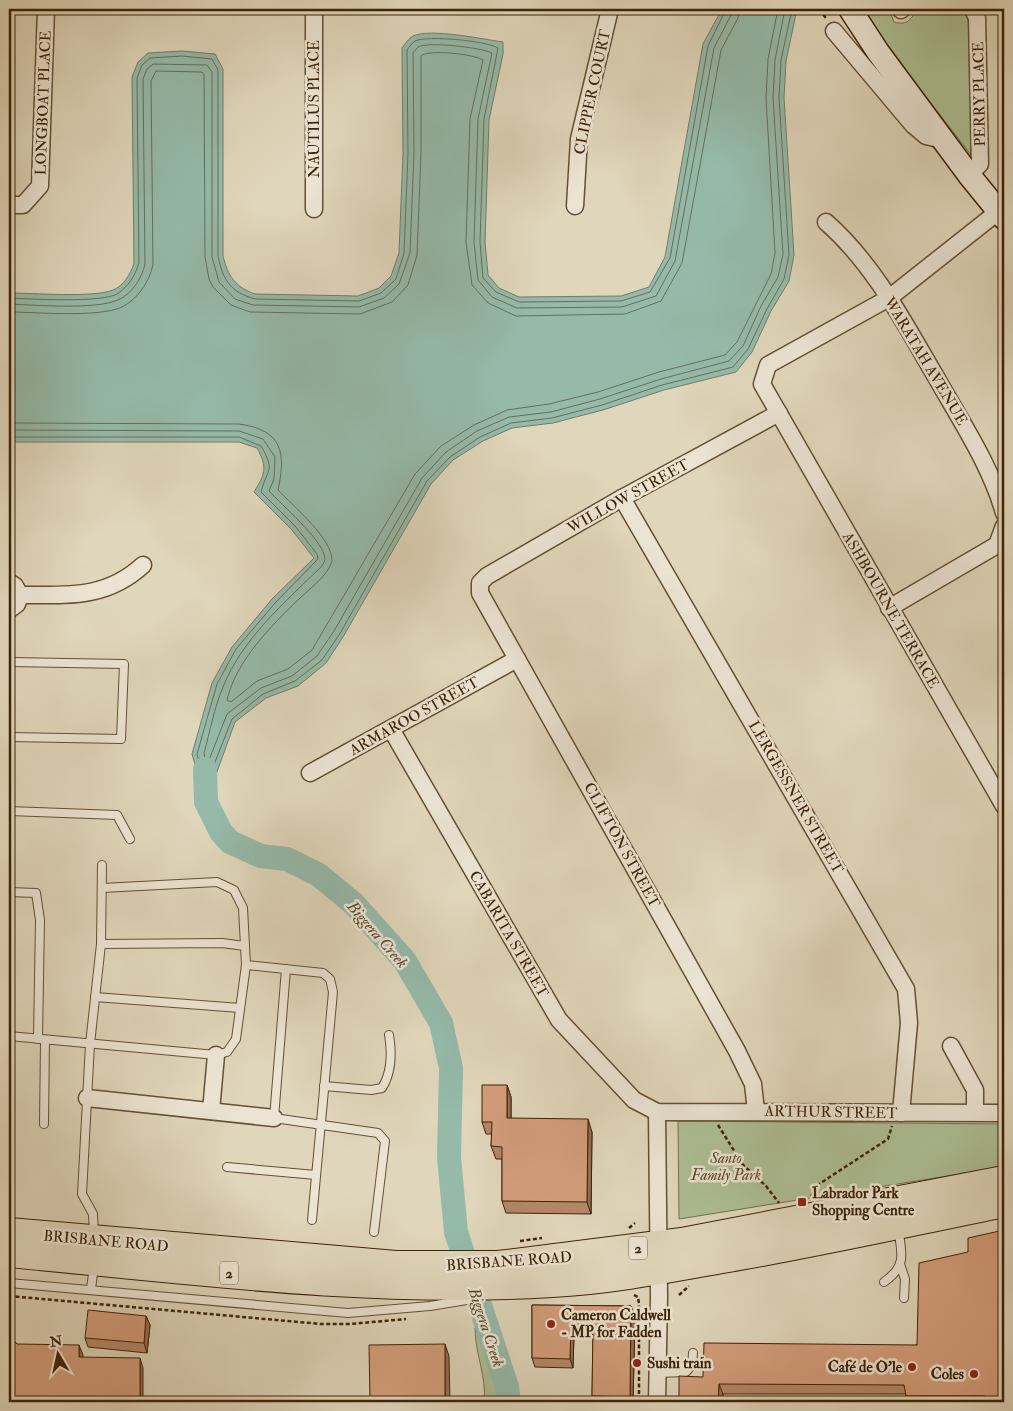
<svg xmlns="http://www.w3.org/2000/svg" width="1013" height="1411" viewBox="0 0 1013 1411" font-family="'IM FELL Double Pica',serif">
<rect width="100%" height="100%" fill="#e0d6bb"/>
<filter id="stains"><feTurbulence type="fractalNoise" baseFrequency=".004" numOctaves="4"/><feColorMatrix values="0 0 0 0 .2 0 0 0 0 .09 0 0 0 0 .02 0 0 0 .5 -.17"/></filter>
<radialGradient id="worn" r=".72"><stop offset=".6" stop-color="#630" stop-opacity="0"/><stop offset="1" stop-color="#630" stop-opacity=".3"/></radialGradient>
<g fill="#adbf94" stroke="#76704c">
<path d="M864 9H889L894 22C909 26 910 18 919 9H960L966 14 970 28 971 155 892 53Z"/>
<path d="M678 1121 1004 1124V1167L679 1219Z"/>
<path d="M475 1328 496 1371 499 1402H484C487 1377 475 1354 475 1328Z"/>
</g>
<path fill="#95baaa" stroke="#727d68" d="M722 9H797L786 61 784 98 794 255 789 281 771 311 752 352 736 372 664 390 603 410 553 423 512 428 483 441 453 460 431 484 343 637 326 663 298 686 266 698 235 722 206 802 192 754 212 683 232 647 272 599 314 558 291 529 254 492C265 474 268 468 257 448L239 442H9V293C32 293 94 298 113 290 124 286 130 274 134 264L132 77 138 62 148 53 182 51 215 54 223 69V256C228 276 235 287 255 294L358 296 379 288 391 276 399 253 403 153 402 48C405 44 409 38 413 36 430 28 482 39 503 42V54L489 120 485 242 488 275 499 288 519 297 621 296 649 287 665 257 703 44Z"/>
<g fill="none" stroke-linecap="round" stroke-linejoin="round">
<g stroke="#6a6e57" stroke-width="1">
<path d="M9 298C30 299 101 303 117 294 128 287 135 276 139 263L137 78 142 65 150 58 182 56 212 59 218 70V256C223 280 230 292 255 299L359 301 381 293 396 279 404 253 408 153 407 50C409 47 412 43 415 41 427 35 487 41 498 48L484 119 480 242 483 278 496 292 519 302 621 301 650 292 670 258 708 46 726 9"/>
<path d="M9 304C35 305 95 310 118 300 132 294 142 278 145 264L143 79 147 69 153 64 207 65 212 72V257L219 282 235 299 253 305 359 307 384 298 399 284 410 253 414 153 413 53C415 51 417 48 418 47 428 41 483 48 492 53L478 119 474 242 478 280 492 297 517 308 622 307 656 296 675 261 714 48 731 15 732 9"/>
<path d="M9 312C36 312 98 318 122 307 138 299 150 281 153 264L151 81 156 71 202 72 204 74 205 257 209 279 213 287 231 305 250 312 360 314 392 302 408 285 417 255 421 153V56C428 49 474 54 483 60L470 119 466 242 472 285 488 303 516 316 625 314 661 301 682 263 721 50 738 18 740 9"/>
<path d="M9 423 239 424C283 430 286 453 278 490 293 506 333 539 332 561 328 576 310 588 299 599 271 626 236 661 227 700L231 702 257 681 288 669 312 650 415 474 441 446 474 425 507 410 549 404 598 392 659 372 725 355 737 342 771 274 775 253 766 98 768 59 778 9"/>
<path d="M9 430 239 431 263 439 275 457 274 479 269 491C282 505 321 539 324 555 326 560 324 563 321 567 285 602 242 639 223 687 214 708 210 732 204 753L205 759 209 760 227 714 261 688 292 676 317 656 334 631 422 478 446 452 477 431 509 417 551 412 600 399 661 379 729 361 743 346 761 306 778 277 783 254 773 98 775 60 785 9"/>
<path d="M9 437H239L261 446C276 472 267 468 261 492L295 526 317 554 318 559 276 602 236 649 217 684 197 754 204 779 208 780 232 719 263 694 295 681 322 660 339 635 427 481 450 457 480 437 511 423 552 418 602 405 662 385 733 367 748 349 767 309 784 279 789 255 779 98 781 60 792 9"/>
</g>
<path stroke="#95baaa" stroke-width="24" d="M205 769 206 802 221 832 230 842 261 856 287 859 319 875 354 904 405 961 441 1023 451 1068 449 1157 456 1232 507 1387 509 1402"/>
<defs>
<g id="lane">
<path d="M9 662 124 664 121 739 9 737"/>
<path d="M9 811 117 815 130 839"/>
<path d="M9 892 36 893 40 920 38 1039"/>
<path d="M101 944 222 943 245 946"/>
<path d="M246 965 323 973 330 979 333 992 312 1220"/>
<path d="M286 969 274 1118 378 1133 385 1141 374 1232"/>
<path d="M95 997 240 1008"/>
<path d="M9 1036 216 1055 227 1052 236 1039 246 965 243 908 234 890 217 882 102 888"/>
<path d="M324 1086 371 1090 382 1088C392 1072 392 1053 389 1035"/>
<path d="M44 1124 45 1040"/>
<path d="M227 1167 316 1175"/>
<path d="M94 1235 93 1214 82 1194 90 1044 101 944 102 865"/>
<path d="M900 1264 905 1279 904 1298"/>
<path d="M884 1282C907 1266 902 1253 898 1229"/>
<path d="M9 1283 348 1313 430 1306 479 1298"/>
<path d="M91 1289 94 1266"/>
<path d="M657 1373 686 1372 692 1365 693 1353"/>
</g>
<g id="street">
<path d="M901 10 902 9"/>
<path d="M834 31 913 125 926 136 943 140"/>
<path d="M969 175 980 164 977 18 973 9"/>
<path d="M9 205H23L40 186 46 9"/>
<path d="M575 206 579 139 610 9"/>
<path d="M314 209V9"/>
<path d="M999 211 889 298 768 365 762 384 1004 806"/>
<path d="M826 222C876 266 907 328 940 384 964 426 991 467 1004 513"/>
<path d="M622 498 906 989 909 1023 901 1113"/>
<path d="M9 582 15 586 20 595 17 604 9 610"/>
<path d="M20 595C68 595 106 599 143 565"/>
<path d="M889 608 997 545 1004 526"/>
<path d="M391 729 559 1020 634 1100 657 1112 1004 1113"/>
<path d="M310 773 517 659"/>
<path d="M951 1046 975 1090V1112"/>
<path d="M87 1098 274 1118"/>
<path d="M211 1111 216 1055"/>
<path d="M756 1111 753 1084 737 1051 480 593V583L487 576 622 498 779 413"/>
<path d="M657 1402 659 1297 657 1112"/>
</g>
<path id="secondary" d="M850 9 878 52 969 175 1004 218"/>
<g id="highway">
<path d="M9 1232 396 1265H498L682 1242 1004 1180"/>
<path d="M9 1253C189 1270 371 1294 552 1283 609 1280 666 1269 722 1259 817 1243 910 1222 1004 1203"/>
</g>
</defs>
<use href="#lane" stroke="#664f32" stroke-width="10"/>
<use href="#street" stroke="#664f32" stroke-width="19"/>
<use href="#secondary" stroke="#3e2204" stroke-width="25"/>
<use href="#highway" stroke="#3e2204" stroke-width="30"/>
<g stroke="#3e2204" stroke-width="2.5" stroke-dasharray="4 2.5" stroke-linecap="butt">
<path d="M820 9 827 20"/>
<path d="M718 1125 743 1165 766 1186 779 1203"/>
<path d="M811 1197 816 1186 888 1139 892 1126"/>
<path d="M629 1228 635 1223"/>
<path d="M520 1241 542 1238"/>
<path d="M634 1295 638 1297 639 1304V1402"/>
<path d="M679 1295 689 1286"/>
<path d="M9 1296 321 1324H350L406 1319"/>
</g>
<use href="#lane" stroke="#ebe4d3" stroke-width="8"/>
<use href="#street" stroke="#ebe4d3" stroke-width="16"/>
<use href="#secondary" stroke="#ebe4d3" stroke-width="22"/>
<use href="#highway" stroke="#e0d6bb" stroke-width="28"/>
</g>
<g fill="#b5876a" stroke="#3e2204">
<path d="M507 1085 511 1097V1119L592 1132 591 1214 506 1213 502 1201V1159H496L491 1146 492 1134H486L482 1122Z"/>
<path d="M968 1252 1004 1402H908L906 1394H723L722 1402H679L703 1377 917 1345Z"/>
<path d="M532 1305 631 1306 635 1316 633 1402H594L592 1396 593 1334H574L573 1368 535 1367 532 1358Z"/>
<path d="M146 1316 150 1325 147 1353 88 1347 85 1338Z"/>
</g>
<g fill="#946e56" stroke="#3e2204">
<path d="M507 1085 511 1097V1131L507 1118Z"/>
<path d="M588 1119 592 1132 591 1214 587 1202Z"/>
<path d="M631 1306 635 1316 633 1402H632L630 1397Z"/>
<path d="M146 1316 150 1325 147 1353 144 1343Z"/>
<path d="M571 1325 574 1334 573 1368 570 1359Z"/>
<path d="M445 1344 449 1356 450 1402H445Z"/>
<path d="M79 1345 83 1355V1368L79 1357Z"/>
<path d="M140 1358 143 1368V1402H140Z"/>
<path d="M719 1384 723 1394 722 1402H718Z"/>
</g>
<g fill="#d39d7b" stroke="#3e2204">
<path d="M482 1085H507V1118L588 1119 587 1202 502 1201V1147L491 1146 492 1122H482Z"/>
<path d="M1004 1230V1402H985V1396H906L904 1385 719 1384 718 1402H679V1376L703 1377 704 1343 917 1345 919 1263 968 1252V1238Z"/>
<path d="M532 1305 631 1306 630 1397 592 1396 593 1325H571L570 1359 532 1358Z"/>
<path d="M88 1310 146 1316 144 1343 85 1338Z"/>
<path d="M9 1335 17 1344 79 1345V1357L140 1358V1402H9Z"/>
<path d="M445 1344V1402H370L369 1345Z"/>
</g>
<g fill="#8f2418" stroke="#ebe4d3" stroke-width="2">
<rect x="797" y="1197" width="10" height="10" rx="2.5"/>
<circle cx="551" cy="1324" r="5"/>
<circle cx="637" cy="1363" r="5"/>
<circle cx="912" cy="1367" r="5"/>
<circle cx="974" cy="1374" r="5"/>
</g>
<g text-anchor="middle" stroke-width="5" stroke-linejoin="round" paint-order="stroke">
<g fill="#ebe4d3" stroke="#725c42" stroke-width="1">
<rect x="629" y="1236.5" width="18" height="23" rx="4"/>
<rect x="220" y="1261.5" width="18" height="23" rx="4"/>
</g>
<g font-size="14" font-weight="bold" fill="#3e2204">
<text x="638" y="1253">2</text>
<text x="229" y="1278">2</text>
</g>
<g font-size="15" fill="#3e2204" stroke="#ebe4d3">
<text transform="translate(592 92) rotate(-78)" y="5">CLIPPER COURT</text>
<text transform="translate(979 94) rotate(-91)" y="5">PERRY PLACE</text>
<text transform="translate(43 103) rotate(-88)" y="5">LONGBOAT PLACE</text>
<text transform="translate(314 109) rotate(-90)" y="5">NAUTILUS PLACE</text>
<text transform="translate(926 361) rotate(59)" y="5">WARATAH AVENUE</text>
<text transform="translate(628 496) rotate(-29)" y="5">WILLOW STREET</text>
<text transform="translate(891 610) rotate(60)" y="5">ASHBOURNE TERRACE</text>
<text transform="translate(414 716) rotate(-29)" y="5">ARMAROO STREET</text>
<text transform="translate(796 797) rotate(60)" y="5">LERGESSNER STREET</text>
<text transform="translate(622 845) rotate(61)" y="5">CLIFTON STREET</text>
<text transform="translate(509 934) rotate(60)" y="5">CABARITA STREET</text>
<text transform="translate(831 1112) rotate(1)" y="5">ARTHUR STREET</text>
<text transform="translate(106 1241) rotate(5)" y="5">BRISBANE ROAD</text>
<text transform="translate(509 1261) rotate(-4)" y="5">BRISBANE ROAD</text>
</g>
<g font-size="15" font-style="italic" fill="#5a4928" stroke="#ebe4d3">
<text x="726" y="1163">Santo<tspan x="726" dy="17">Family Park</tspan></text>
</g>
<g font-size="15" font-weight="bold" fill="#3e2204" stroke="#ebe4d3" text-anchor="start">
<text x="812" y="1198">Labrador Park<tspan x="812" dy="17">Shopping Centre</tspan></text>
<text x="561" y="1320">Cameron Caldwell<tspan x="561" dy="17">- MP for Fadden</tspan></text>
<text x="647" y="1368">Sushi train</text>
<text x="902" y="1372" text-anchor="end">Café de O'le</text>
<text x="964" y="1379" text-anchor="end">Coles</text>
</g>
<g font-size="16" font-style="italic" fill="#54482e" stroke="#ebe4d3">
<text transform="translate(378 934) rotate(49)" y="6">Biggera Creek</text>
<text transform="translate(487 1327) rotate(72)" y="6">Biggera Creek</text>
</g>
</g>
<rect width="1013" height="1411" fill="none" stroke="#e0d6bb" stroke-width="30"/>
<rect x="10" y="10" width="993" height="1391" fill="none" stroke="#3e2204" stroke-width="2.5"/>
<rect x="15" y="15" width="983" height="1381" fill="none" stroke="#3e2204"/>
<g transform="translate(58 1354) rotate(351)" stroke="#ebe4d3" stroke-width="4" paint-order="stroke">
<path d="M0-4L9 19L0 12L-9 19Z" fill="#3e2204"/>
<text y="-8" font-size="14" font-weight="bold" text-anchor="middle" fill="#3e2204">N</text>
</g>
<rect width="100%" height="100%" filter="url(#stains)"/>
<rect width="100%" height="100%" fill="url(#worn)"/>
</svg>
